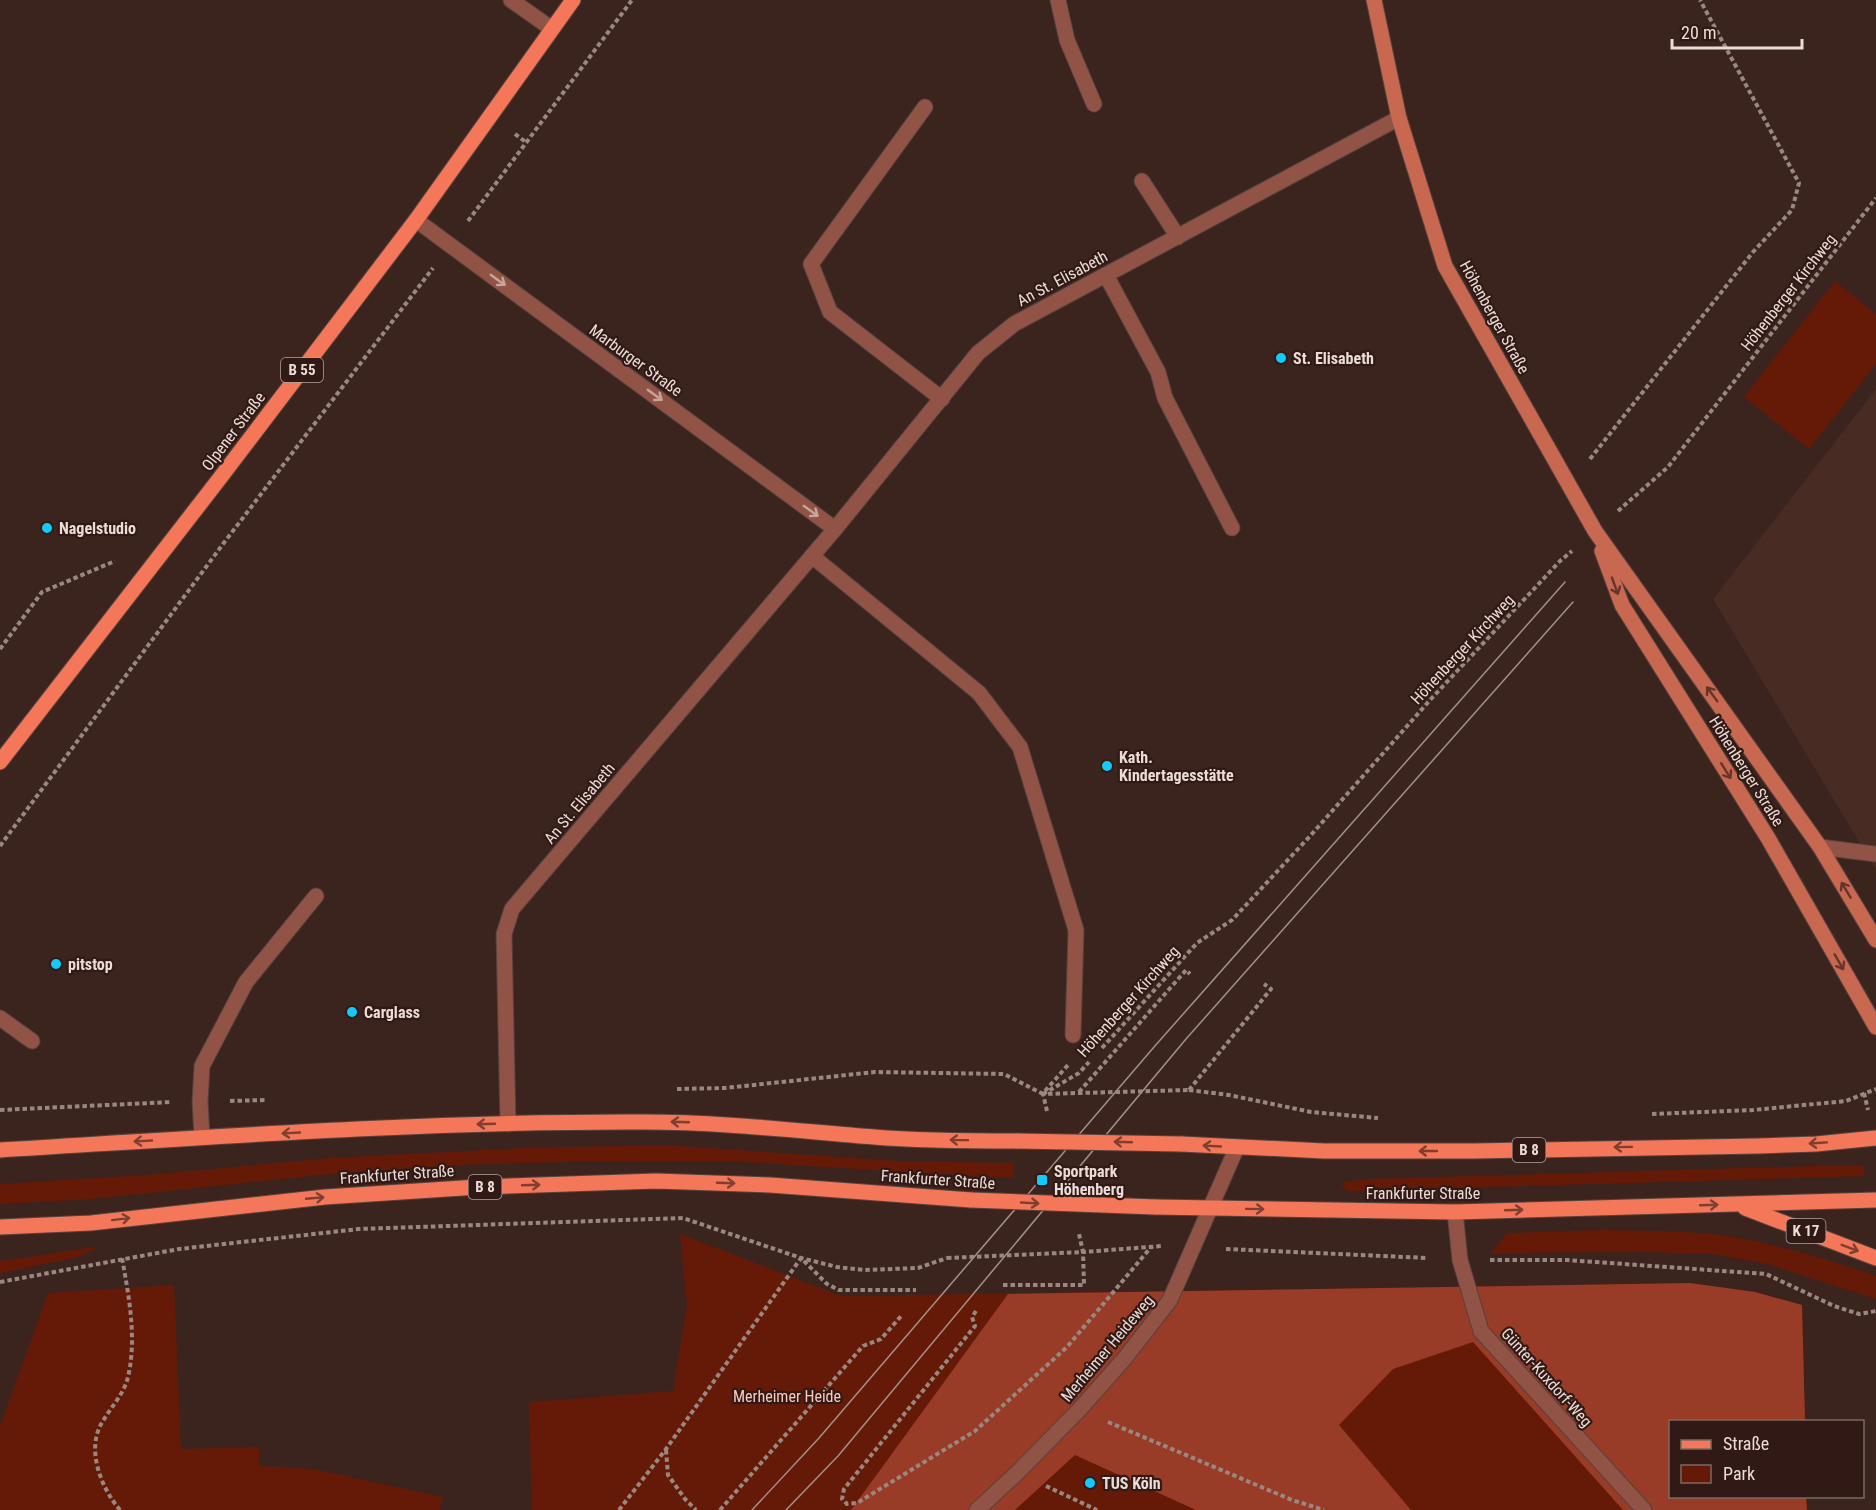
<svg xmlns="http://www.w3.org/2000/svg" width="1876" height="1510" viewBox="0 0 1876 1510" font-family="'Roboto Condensed',sans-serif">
<rect width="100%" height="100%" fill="#3b241e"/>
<path fill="#482b23" d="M1876 389V870L1713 599Z"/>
<g fill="#651a08">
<path d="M1835 281 1876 314V364L1809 449 1744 397Z"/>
<path d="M664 1145 899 1161 1013 1163 1014 1178 726 1161H598L456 1165 338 1173 92 1199 0 1204V1184L146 1175 331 1158 522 1148Z"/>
<path d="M1817 1166H1863L1865 1176 1348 1191 1342 1186 1343 1182 1368 1179Z"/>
<path d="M1603 1230C1645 1231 1688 1230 1728 1236 1779 1245 1828 1259 1876 1276V1299L1767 1264 1714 1254 1645 1252 1491 1253 1507 1233Z"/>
<path d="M680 1234 841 1296 1690 1283 1755 1292 1802 1305 1805 1421 1670 1422V1496L1806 1497 1807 1510H532L529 1402 673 1391 687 1306Z"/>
<path d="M94 1247 97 1249 74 1258 0 1273V1261Z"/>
<path d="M174 1285 181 1449 259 1447V1466L314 1469 443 1497 440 1510H0V1426L48 1293Z"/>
</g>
<path fill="#983c27" d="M1690 1283 1755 1292 1802 1305 1805 1421 1670 1422V1496L1806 1497 1807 1510H1623L1473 1342 1393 1369 1339 1425 1411 1510H1196L1075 1455 1015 1510H851L1008 1294Z"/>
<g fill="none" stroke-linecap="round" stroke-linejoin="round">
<defs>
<g id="lane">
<path d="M1058 0 1067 40 1094 104"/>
<path d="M925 107 811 264 830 312 942 399"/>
<path d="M1142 181 1178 237"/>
<path d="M1106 275 1158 372 1165 398 1232 528"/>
<path d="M812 556 979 693 1020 747 1076 930 1073 1035"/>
<path d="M1820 847 1876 854"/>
<path d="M0 1018 32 1041"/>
<path d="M202 1137 200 1102 202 1066 246 982 316 896"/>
</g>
<g id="street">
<path d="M511 0 552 29"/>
<path d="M416 220 835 529"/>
<path d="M508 1124 504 934 512 909 835 529 978 353 1014 324 1399 118"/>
<path d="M1455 1212 1460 1260 1481 1331 1644 1510"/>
<path d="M977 1510 1017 1473 1079 1410 1125 1358 1170 1300 1237 1147"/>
</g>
<g id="secondary">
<path d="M1374 0 1399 118 1445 266 1595 531 1820 847 1876 940"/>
<path d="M1602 551 1622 605 1768 838 1876 1027"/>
</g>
<g id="primary">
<path d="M0 762 220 478 416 220 573 0"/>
<path d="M1181 1144 1324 1151H1475L1758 1146 1816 1144 1876 1138"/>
<path d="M0 1150C214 1137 429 1121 644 1122 721 1122 798 1131 874 1137 922 1141 970 1141 1017 1141"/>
<path d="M1155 1207 1455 1212 1876 1200"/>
<path d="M1745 1208 1876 1258"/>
<path d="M0 1227 91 1223 325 1197 478 1187 656 1181 770 1185 971 1200"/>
</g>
</defs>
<use href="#lane" stroke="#57413c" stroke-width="17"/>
<use href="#street" stroke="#57413c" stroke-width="17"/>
<use href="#secondary" stroke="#57413c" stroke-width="17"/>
<use href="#primary" stroke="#57413c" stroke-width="17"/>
<g stroke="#9a8782" stroke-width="4" stroke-dasharray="4.5 3" stroke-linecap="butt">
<path d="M515 134 527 143"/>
<path d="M468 221 632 0"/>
<path d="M1590 459 1753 252 1792 210 1799 183 1700 0"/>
<path d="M1618 511 1668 467 1876 198"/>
<path d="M0 649 42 592 115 561"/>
<path d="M0 846 223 544 433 268"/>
<path d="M1102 1048 1197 943 1232 920 1311 835 1431 699 1560 561 1572 551"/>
<path d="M677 1089 725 1088 875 1072 1004 1074 1043 1094"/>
<path d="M1189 1090 1229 1095 1311 1112 1378 1118"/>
<path d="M1189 1090 1271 989 1264 984"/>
<path d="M1045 1091 1068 1065"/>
<path d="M1079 1092 1186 970 1190 974"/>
<path d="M1864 1093 1868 1110"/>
<path d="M1043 1094 1079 1073 1089 1062"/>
<path d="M230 1101 265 1100"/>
<path d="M0 1110 172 1102"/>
<path d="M1652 1114 1753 1110 1846 1101 1876 1089"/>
<path d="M1226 1249 1428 1258"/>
<path d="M1490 1260H1567L1766 1274 1834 1306 1859 1314 1876 1311"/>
<path d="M0 1282 179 1249 359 1229 683 1218 801 1258 837 1267 865 1270 918 1268 947 1258"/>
<path d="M1003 1285H1084L1083 1252 1162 1246"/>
<path d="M976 1311 972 1317 975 1326 844 1489 842 1499 847 1504 857 1503 975 1431 1067 1347 1152 1246"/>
<path d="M1108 1422 1292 1500 1324 1510"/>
<path d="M666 1450 668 1475 685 1499 696 1510"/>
<path d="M1046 1486 1097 1510"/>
<path d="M120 1510C101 1488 85 1448 103 1421 111 1407 124 1394 128 1377 137 1338 129 1297 122 1258"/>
<path d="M619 1510 666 1449 801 1258 827 1284 839 1290H916"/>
<path d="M720 1510 863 1346 881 1339 902 1315"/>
</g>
<use href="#lane" stroke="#905345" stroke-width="15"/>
<use href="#street" stroke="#905345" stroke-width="15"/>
<use href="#secondary" stroke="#c86851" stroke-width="15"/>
<use href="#primary" stroke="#f47759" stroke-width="15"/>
<g stroke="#a3908b" stroke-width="1.5">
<path d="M752 1510 819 1438 1154 1047 1565 582"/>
<path d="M786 1510 838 1456 1186 1039 1573 602"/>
</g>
<defs>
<g id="primary-bridge">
<path d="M1017 1141 1181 1144"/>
<path d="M971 1200 1155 1207"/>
</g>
</defs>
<use href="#primary-bridge" stroke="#57413c" stroke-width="17" stroke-linecap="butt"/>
<g stroke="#9a8782" stroke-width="4" stroke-dasharray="4.5 3" stroke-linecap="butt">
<path d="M1047 1111 1043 1094 1189 1090"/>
<path d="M947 1258 1083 1252 1079 1234"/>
</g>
<use href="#primary-bridge" stroke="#f47759" stroke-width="15"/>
</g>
<defs><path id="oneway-shaft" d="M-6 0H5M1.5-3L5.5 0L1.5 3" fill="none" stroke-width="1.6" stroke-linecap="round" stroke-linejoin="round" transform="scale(1.5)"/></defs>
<g stroke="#c7a59d">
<use href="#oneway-shaft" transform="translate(498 280) rotate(36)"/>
<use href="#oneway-shaft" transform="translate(655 395) rotate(36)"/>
<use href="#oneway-shaft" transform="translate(811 511) rotate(36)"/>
</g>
<g stroke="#66352a">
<use href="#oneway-shaft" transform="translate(1615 586) rotate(70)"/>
<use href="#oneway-shaft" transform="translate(1712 694) rotate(-126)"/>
<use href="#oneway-shaft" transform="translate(1726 771) rotate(58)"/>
<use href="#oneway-shaft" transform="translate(1846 890) rotate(-121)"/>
<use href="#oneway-shaft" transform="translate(1839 962) rotate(60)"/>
</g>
<g stroke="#7f3f30">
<use href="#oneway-shaft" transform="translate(680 1122) rotate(-178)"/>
<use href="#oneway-shaft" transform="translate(486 1124) rotate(178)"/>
<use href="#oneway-shaft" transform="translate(291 1133) rotate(177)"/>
<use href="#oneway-shaft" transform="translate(959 1140) rotate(-179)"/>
<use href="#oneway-shaft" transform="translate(143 1141) rotate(177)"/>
<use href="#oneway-shaft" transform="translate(1123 1142) rotate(-178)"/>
<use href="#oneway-shaft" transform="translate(1818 1143) rotate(176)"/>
<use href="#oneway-shaft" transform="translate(1212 1146) rotate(-177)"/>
<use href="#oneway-shaft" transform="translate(1623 1147) rotate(179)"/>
<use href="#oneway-shaft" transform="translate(1428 1151) rotate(180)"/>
<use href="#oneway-shaft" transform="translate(726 1183) rotate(2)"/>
<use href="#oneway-shaft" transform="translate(531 1185) rotate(-2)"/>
<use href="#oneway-shaft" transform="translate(315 1198) rotate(-5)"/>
<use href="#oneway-shaft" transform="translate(1030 1203) rotate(3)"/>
<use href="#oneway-shaft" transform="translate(1709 1205) rotate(-2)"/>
<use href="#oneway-shaft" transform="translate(1255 1209) rotate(1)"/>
<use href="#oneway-shaft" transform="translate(1514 1210) rotate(-2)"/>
<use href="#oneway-shaft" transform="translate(121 1219) rotate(-7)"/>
<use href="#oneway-shaft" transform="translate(1850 1248) rotate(21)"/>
</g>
<g fill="#12cafb" stroke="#311a15" stroke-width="2">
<circle cx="1281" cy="358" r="6"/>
<circle cx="47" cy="528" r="6"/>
<circle cx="1107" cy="766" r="6"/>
<circle cx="56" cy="964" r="6"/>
<circle cx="352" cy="1012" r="6"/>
<rect x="1036" y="1174" width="12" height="12" rx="3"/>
<circle cx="1090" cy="1483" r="6"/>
</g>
<g text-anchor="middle" stroke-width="4.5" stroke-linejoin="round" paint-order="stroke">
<g fill="#311a15" stroke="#b4a29e" stroke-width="1.5">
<rect x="281" y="358" width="42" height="24" rx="4.5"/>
<rect x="1512.5" y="1138" width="33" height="24" rx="4.5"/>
<rect x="468.5" y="1175" width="33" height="24" rx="4.5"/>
<rect x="1786.5" y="1219" width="39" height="24" rx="4.5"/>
</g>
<g font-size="15" font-weight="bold" fill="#ecdcd8">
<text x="302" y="375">B 55</text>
<text x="1529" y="1155">B 8</text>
<text x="485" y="1192">B 8</text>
<text x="1806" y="1236">K 17</text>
</g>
<g font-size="16" fill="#ecdcd8" stroke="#311a15">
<text transform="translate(1062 278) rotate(-28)" y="6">An St. Elisabeth</text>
<text transform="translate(1788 292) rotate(-52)" y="6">Höhenberger Kirchweg</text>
<text transform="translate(1495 317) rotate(61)" y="6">Höhenberger Straße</text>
<text transform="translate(636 360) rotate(36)" y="6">Marburger Straße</text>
<text transform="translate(233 431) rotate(-53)" y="6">Olpener Straße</text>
<text transform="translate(1462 649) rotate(-47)" y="6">Höhenberger Kirchweg</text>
<text transform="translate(1747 771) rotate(58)" y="6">Höhenberger Straße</text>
<text transform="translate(579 803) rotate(-50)" y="6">An St. Elisabeth</text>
<text transform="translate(1128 1001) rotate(-48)" y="6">Höhenberger Kirchweg</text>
<text transform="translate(397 1174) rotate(-4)" y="6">Frankfurter Straße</text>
<text transform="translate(938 1179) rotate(4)" y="6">Frankfurter Straße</text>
<text x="1423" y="1199">Frankfurter Straße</text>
<text transform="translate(1107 1348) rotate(-50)" y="6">Merheimer Heideweg</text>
<text transform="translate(1547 1377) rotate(48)" y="6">Günter-Kuxdorf-Weg</text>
</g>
<g font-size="16" font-weight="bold" fill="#ecdcd8" stroke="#311a15" text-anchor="start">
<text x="1293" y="364">St. Elisabeth</text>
<text x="59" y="534">Nagelstudio</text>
<text x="1119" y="763">Kath.<tspan x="1119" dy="18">Kindertagesstätte</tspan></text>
<text x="68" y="970">pitstop</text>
<text x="364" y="1018">Carglass</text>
<text x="1054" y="1177">Sportpark<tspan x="1054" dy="18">Höhenberg</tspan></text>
<text x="1102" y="1489">TUS Köln</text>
</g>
<g font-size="16" fill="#ffcabc" stroke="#311a15">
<text x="787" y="1402">Merheimer Heide</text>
</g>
</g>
<rect x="1669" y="1420" width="195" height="78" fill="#311a15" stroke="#7c6863" stroke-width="1.5"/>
<rect x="1681" y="1440" width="30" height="9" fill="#f47759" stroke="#7c6863" stroke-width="1.5"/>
<text x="1723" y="1450" font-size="18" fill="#ecdcd8">Straße</text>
<rect x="1681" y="1465" width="30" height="18" fill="#651a08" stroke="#7c6863" stroke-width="1.5"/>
<text x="1723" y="1480" font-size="18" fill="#ecdcd8">Park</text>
<path d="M1672 39v9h130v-9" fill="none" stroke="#ecdcd8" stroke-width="3"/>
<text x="1681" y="39" font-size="18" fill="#ecdcd8" stroke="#311a15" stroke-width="4.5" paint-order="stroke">20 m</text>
</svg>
